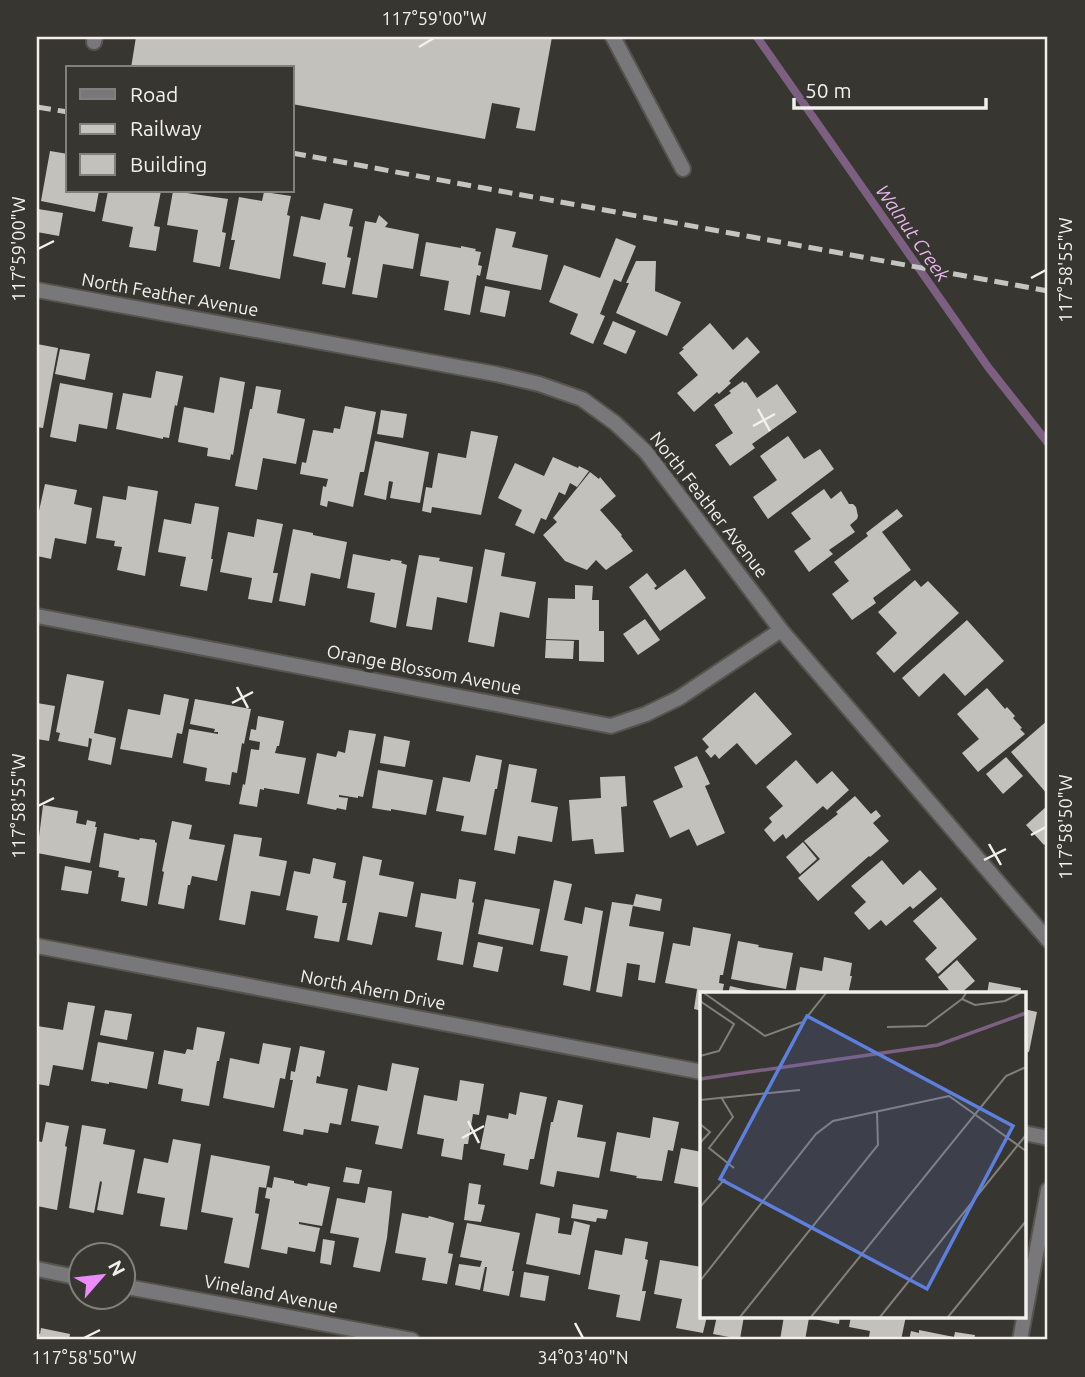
<svg xmlns="http://www.w3.org/2000/svg" width="1085" height="1377" viewBox="0 0 1085 1377" font-family="Ubuntu,sans-serif">
<rect width="100%" height="100%" fill="#383631"/>
<g fill="none" stroke-linecap="round" stroke-linejoin="round">
<path stroke="#7d5f81" stroke-width="8" d="M757 37 988 367 1048 443"/>
</g>
<g fill="#c3c1bb">
<path d="M136 37H552L535 131 516 128 520 108 492 103 485 139 292 104V68H131Z"/>
<path d="M50 151 68 154V191H99L95 212 41 201Z"/>
<path d="M108 191H161L154 226 160 227 156 251 129 247 133 227 102 221Z"/>
<path d="M173 191 228 199 222 232 226 233 220 267 193 262 198 230 167 225Z"/>
<path d="M264 192 291 196 287 215 290 216 280 279 229 269 235 240H231L239 197 262 201Z"/>
<path d="M324 203 353 209 349 226 353 227 347 257 351 258 345 288 322 284 326 263 293 256 301 216 320 220Z"/>
<path d="M38 209 63 213 59 236 37 232Z"/>
<path d="M379 215 388 223 385 227 419 234 413 269 383 264 377 298 352 294 365 221 376 223Z"/>
<path d="M496 228 516 232 512 247 548 255 541 290 486 279Z"/>
<path d="M616 238 636 246 621 282 614 279 600 314 605 316 593 344 570 334 578 314 549 302 564 265 600 278Z"/>
<path d="M426 242 461 248V246L476 249 475 251 481 252 478 265 482 266 480 276 477 275 470 315 444 310 449 281 420 276Z"/>
<path d="M636 261H656L655 291 681 302 667 336 616 313 629 283H626Z"/>
<path d="M485 286 510 291 505 317 480 312Z"/>
<path d="M613 321 636 331 626 354 603 344Z"/>
<path d="M710 323 733 350 747 337 760 352 729 381 731 383 719 394 717 392 694 412 677 393 698 375 679 353 684 349 682 348Z"/>
<path d="M37 344 58 348 43 428 37 427Z"/>
<path d="M60 349 90 354 85 380 55 374Z"/>
<path d="M156 371 183 376 177 406 175 405 169 438 163 437V439L116 429 123 393 151 398Z"/>
<path d="M220 377 245 382 233 455 231 454 230 460 207 456 208 448 178 442 184 407 214 413Z"/>
<path d="M743 381 744 383 746 382 757 398 777 384 797 412 752 444 755 448 730 466 715 445 733 433 714 405 731 393 729 391Z"/>
<path d="M60 383 113 393 107 429 79 424 76 442 50 437Z"/>
<path d="M256 386 281 390 277 413 305 419 296 464 263 458 257 490 235 486 250 409H252Z"/>
<path d="M345 406 376 412 364 472H360L353 507 328 501 327 507 320 505 323 486 326 487 328 479 300 474 302 462 306 463 313 430 333 433 334 428 340 429Z"/>
<path d="M381 410 407 414 403 438 377 434Z"/>
<path d="M471 431 498 436 481 515 432 507 431 513 422 511 426 487 432 488 438 453 466 458Z"/>
<path d="M788 436 804 459 820 449 834 469 768 519 753 497 777 480 760 456Z"/>
<path d="M375 441 429 452 420 503 390 498 393 482 389 481 386 500 364 495Z"/>
<path d="M553 457 578 468 579 466 589 471 577 487 570 483 565 495 559 492 546 520 541 518 534 534 515 525 522 510 498 498 515 463 544 476Z"/>
<path d="M590 472 599 479 600 477 616 496 600 510 622 535 621 536 633 551 606 570 596 560 587 570 565 561 543 535 557 522 553 518Z"/>
<path d="M45 484 77 490 74 504 92 508 86 544 55 538 51 559 37 556V520Z"/>
<path d="M128 486 158 491 145 576 117 570 122 547 114 546 115 541 96 538 103 496 126 500Z"/>
<path d="M824 489 831 499 841 491 849 504H853L856 507 858 516 857 519 850 525 855 532 829 550 833 554 809 572 794 551 811 539 791 513Z"/>
<path d="M195 503 219 507 211 559H213L207 591 180 586 186 557 158 552 164 519 191 524Z"/>
<path d="M897 509 903 516 882 532 911 570 873 598 876 603 852 620 832 594 849 581 834 562 868 536 866 533Z"/>
<path d="M257 519 283 524 273 573H278L272 603 248 599 252 578 220 572 228 532 254 537Z"/>
<path d="M293 529 313 533V535L347 542 340 579 311 573 305 606 279 601Z"/>
<path d="M485 549 505 553 501 576 536 582 529 618 500 612 494 647 468 642Z"/>
<path d="M353 554 390 561 391 559 402 561 401 563 407 565 396 628 370 622 375 593 347 588Z"/>
<path d="M419 555 440 558 439 561 473 567 467 603 437 597 432 630 406 626Z"/>
<path d="M685 569 706 598 660 631 629 587 647 573 657 586 654 588 656 590Z"/>
<path d="M915 580 921 587 928 581 959 613 894 673 876 653 897 633 878 612Z"/>
<path d="M575 585 593 586 592 600H599V631H604V662L579 661V640L546 639 548 598 575 599Z"/>
<path d="M645 619 660 640 638 655 623 634Z"/>
<path d="M967 620 1004 661 965 696 944 673 919 697 902 678Z"/>
<path d="M546 640 574 641 573 659 545 658Z"/>
<path d="M67 674 104 681 94 733 116 738 111 765 88 760 92 739 89 738 88 747 58 741 60 733 56 732Z"/>
<path d="M987 688 1005 709 1007 707 1015 716 1013 718 1022 728 1020 729 1025 734 978 772 962 753 979 739 957 714Z"/>
<path d="M755 692 792 734 756 765 737 743 719 759 715 754 711 758 705 751 709 747 702 739Z"/>
<path d="M164 694 189 699 182 734 177 733 172 758 120 749 128 709 160 715Z"/>
<path d="M195 699 251 709 244 744 242 743 237 773 232 772 230 785 205 781 207 768 183 763 189 729 218 734V732H214L215 729 190 724Z"/>
<path d="M37 703 55 706 49 741 37 739Z"/>
<path d="M258 716 284 721 279 746H277L275 753 306 758 299 794 264 788V790L260 789 257 807 239 804 243 784 245 785 251 749 259 750 260 742 249 740 251 729 256 730Z"/>
<path d="M1048 720V795L1011 752Z"/>
<path d="M349 730 376 734 363 797 358 796V798L339 795V797L348 798 346 810 337 808 336 810 307 804 317 753 336 757 338 751 345 753Z"/>
<path d="M384 736 410 741 405 767 380 763Z"/>
<path d="M476 755 502 760 497 789H495L486 835 461 831 464 816 436 811 443 777 470 782Z"/>
<path d="M697 756 710 784 705 786 725 833 697 846 689 829 670 838 653 801 683 787 674 767Z"/>
<path d="M1006 757 1023 776 1003 794 986 774Z"/>
<path d="M796 760 817 784 832 771 849 790 827 810 823 806 786 839 783 834 774 842 764 830 772 822 769 818 783 806 766 787Z"/>
<path d="M509 764 537 769 531 802 558 807 552 842 518 836 515 854 494 850Z"/>
<path d="M378 770 433 780 426 815 391 809V811L372 808Z"/>
<path d="M625 776 627 806 621 807 624 852 595 854 593 839 572 841 569 800 601 798 600 777Z"/>
<path d="M855 796 871 814 876 810 881 816 873 823 889 841 870 857 869 856 818 901 798 878 820 859 804 841 838 814 836 812Z"/>
<path d="M43 805 78 811 76 823 86 825 87 820 96 822 95 827H97L90 863 37 853Z"/>
<path d="M1048 805V841L1044 845 1026 825Z"/>
<path d="M172 821 192 825 189 839 225 845 217 881 192 876 190 885H188L184 909 158 904 164 872 162 871Z"/>
<path d="M104 833 139 840 140 838 155 840V842L157 843 147 906 121 901 125 878 118 877 119 871 99 867Z"/>
<path d="M234 834 262 838 259 856 287 861 280 896 251 891 245 925 219 920Z"/>
<path d="M803 842 817 859 800 874 786 857Z"/>
<path d="M363 856 382 860 379 875 414 882 407 917 379 912 372 945 347 940Z"/>
<path d="M313 858 336 863 333 878 346 881 342 903H347L339 942 314 938 318 916 286 910 294 871 310 874Z"/>
<path d="M882 860 903 885 920 870 937 889 913 909 910 906 886 926 881 920 869 930 854 913 866 902 851 886Z"/>
<path d="M65 866 92 871 88 894 61 890Z"/>
<path d="M459 879 476 882 472 902 474 903 463 965 437 960 442 932 415 927 421 893 456 899Z"/>
<path d="M554 880 572 884 564 920 582 924 585 907 603 911 590 991 563 985 568 956 540 951Z"/>
<path d="M636 894 662 899 660 911 633 906Z"/>
<path d="M941 897 977 939 938 974 925 959 937 948 913 921Z"/>
<path d="M485 899 540 909 533 945 478 934Z"/>
<path d="M612 902 633 905 629 926 664 932 655 983 638 980 640 965 627 963 622 997 596 992Z"/>
<path d="M693 927 731 934 723 975H720L719 983 724 984 722 994H702V1011L694 1009 697 989 665 983 673 943 690 946Z"/>
<path d="M738 941 759 945 758 947 793 953 786 989 731 979Z"/>
<path d="M478 942 503 947 498 972 473 967Z"/>
<path d="M824 957 852 963 850 976H852L848 994H795L800 967 822 971Z"/>
<path d="M957 960 975 981 960 994H952L938 977Z"/>
<path d="M989 982 1021 988 1020 994H987Z"/>
<path d="M730 986 756 992V994H728Z"/>
<path d="M68 1002 95 1006 83 1070 53 1065 49 1086 37 1084V1026L63 1030Z"/>
<path d="M1024 1009 1037 1012 1029 1052 1024 1051Z"/>
<path d="M105 1010 132 1014 127 1040 100 1035Z"/>
<path d="M197 1027 225 1032 219 1061H217L209 1106 181 1101 183 1089 158 1084 164 1050 185 1054 187 1049 193 1050Z"/>
<path d="M98 1042 154 1052 147 1089 109 1082V1084L91 1081Z"/>
<path d="M263 1043 291 1048 285 1079 280 1078 274 1108 223 1098 230 1058 259 1064Z"/>
<path d="M300 1046 325 1051 320 1077 317 1076 316 1083 348 1089 341 1125 330 1123 328 1133 304 1129 303 1135 283 1131 293 1080H290L291 1071 295 1072Z"/>
<path d="M392 1063 419 1068 402 1149 375 1144 379 1126 351 1121 358 1085 387 1091Z"/>
<path d="M460 1080 484 1084 479 1115 473 1114 468 1144H464L462 1160 441 1156 444 1139 417 1134 424 1095 457 1101Z"/>
<path d="M520 1092 547 1097 534 1159H530L528 1170 503 1165 505 1154 480 1149 487 1115 508 1119 509 1113 516 1115Z"/>
<path d="M558 1100 583 1105 577 1137 606 1142 599 1178 557 1171 554 1187 540 1184 551 1122H553Z"/>
<path d="M653 1117 679 1122 673 1151 668 1150 662 1181 636 1178 637 1176 610 1171 617 1132 650 1138Z"/>
<path d="M46 1122 69 1126 65 1146 67 1147 57 1210 37 1206V1141L42 1142Z"/>
<path d="M82 1125 106 1129 103 1144 135 1150 123 1215 97 1210 102 1182 100 1181 94 1213 69 1208Z"/>
<path d="M173 1139 201 1144 187 1230 160 1226 165 1198 137 1193 144 1158 168 1163Z"/>
<path d="M681 1148 702 1152V1188L674 1183Z"/>
<path d="M211 1155 270 1166 266 1188 259 1187 255 1213 259 1214 249 1268 224 1263 233 1218 201 1212Z"/>
<path d="M346 1167 362 1170 359 1184 343 1182Z"/>
<path d="M274 1177 294 1181V1183L307 1186 308 1183 330 1187 322 1226 299 1222V1224L320 1228 315 1252 288 1247 287 1254 261 1249 270 1199 265 1198 267 1187 272 1188Z"/>
<path d="M469 1183 481 1185 478 1204 485 1205 481 1222 464 1220Z"/>
<path d="M368 1187 392 1191 387 1238 380 1272 353 1267 359 1238 330 1233 337 1198 365 1203Z"/>
<path d="M573 1204 608 1210 606 1219 597 1218 596 1222 571 1218Z"/>
<path d="M402 1213 428 1218 429 1216 454 1223 448 1253 453 1254 447 1284 422 1280 426 1258 395 1253Z"/>
<path d="M536 1213 560 1218 558 1233 571 1235 574 1221 590 1225 580 1275 526 1264Z"/>
<path d="M467 1223 520 1233 512 1271H514L509 1296 483 1291 487 1267H485L480 1290 455 1285 459 1264 480 1267 482 1261 460 1257Z"/>
<path d="M625 1238 648 1242 645 1259 648 1260 642 1291H646L640 1321 616 1317 620 1295 588 1289 595 1250 622 1255Z"/>
<path d="M323 1239 335 1241 331 1265 320 1263Z"/>
<path d="M660 1260 702 1267V1316H707L703 1333 676 1328 682 1299 654 1294Z"/>
<path d="M524 1272 549 1276 545 1301 520 1297Z"/>
<path d="M717 1316H744L740 1339 713 1334Z"/>
<path d="M784 1316H840L839 1324 809 1318 805 1340H780Z"/>
<path d="M851 1316H906L901 1340H876V1338L869 1337 870 1331 849 1327Z"/>
<path d="M41 1328 70 1334 69 1340H37V1333L40 1334Z"/>
<path d="M919 1330 954 1337 955 1332 975 1335 974 1340H909L911 1331 919 1333Z"/>
</g>
<g fill="none" stroke-linecap="round" stroke-linejoin="round">
<defs>
<g id="service">
<path d="M613 37 683 169"/>
<path d="M94 42 95 37"/>
</g>
<g id="minor">
<path d="M37 290 496 374 539 384 582 399 615 423 646 452 781 630 1048 940"/>
<path d="M37 616 611 726 646 714 679 698 781 630"/>
<path d="M37 946 702 1072"/>
<path d="M1024 1133 1048 1138"/>
<path d="M1020 1340 1048 1190"/>
</g>
<g id="tertiary">
<path d="M37 1269 80 1278"/>
<path d="M122 1286 412 1340"/>
</g>
</defs>
<use href="#service" stroke="#56544f" stroke-width="18"/>
<use href="#minor" stroke="#56544f" stroke-width="18"/>
<use href="#tertiary" stroke="#56544f" stroke-width="18"/>
<use href="#service" stroke="#787779" stroke-width="14"/>
<use href="#minor" stroke="#787779" stroke-width="14"/>
<use href="#tertiary" stroke="#787779" stroke-width="14"/>
<g stroke="#c5c4c0" stroke-width="5" stroke-dasharray="14 7" stroke-linecap="butt">
<path d="M37 107 68 112"/>
<path d="M292 153 1048 291"/>
</g>
</g>
<path fill="none" stroke="#f1f0ed" stroke-width="2.5" d="M419 47 434 38M38 249 54 241M1031 278 1046 270M758 409 770 431M753 426 775 414M237 687 248 708M232 703 253 692M38 806 54 798M1031 835 1046 827M989 844 1001 865M984 860 1006 849M468 1121 479 1143M462 1138 484 1126M575 1323 583 1338M84 1338 100 1330"/>
<g text-anchor="middle" stroke-width="7" stroke-linejoin="round" paint-order="stroke">
<g font-size="18" fill="#f1f0ed" stroke="#383631">
<text transform="translate(170 295) rotate(10)" y="6">North Feather Avenue</text>
<text transform="translate(709 505) rotate(52)" y="6">North Feather Avenue</text>
<text transform="translate(424 670) rotate(11)" y="6">Orange Blossom Avenue</text>
<text transform="translate(373 990) rotate(11)" y="6">North Ahern Drive</text>
<text transform="translate(271 1294) rotate(11)" y="6">Vineland Avenue</text>
</g>
<g font-size="19" font-style="italic" fill="#e7b6ee" stroke="#383631">
<text transform="translate(913 233) rotate(55)" y="7">Walnut Creek</text>
</g>
</g>
<g transform="translate(700 992)">
<rect width="326" height="326" fill="#383631"/>
<path fill="none" stroke="#7d5f81" stroke-width="3.5" d="M0 87 238 53 326 21"/>
<path fill="none" stroke="#82807c" stroke-width="2" d="M4 1 65 44 103 30 126 1M266 1 262 7 275 13 305 9 320 1M0 9 34 32 19 59 0 64M187 35 226 34 262 7M21 105 33 125 9 156 34 176M0 108 100 98M0 132 10 140 0 151M0 215 25 187M0 289 116 142 133 129 249 104 326 159M40 325 178 153 177 120M111 325 306 84 326 75M180 325 326 143M248 325 326 229"/>
<path fill="#5d7fde" fill-opacity="0.15" stroke="#5d7fde" stroke-width="3.5" d="M107 24 313 134 227 297 20 187Z"/>
<rect width="326" height="326" fill="none" stroke="#f1f0ed" stroke-width="3.5"/>
</g>
<rect width="1085" height="1377" fill="none" stroke="#383631" stroke-width="77"/>
<rect x="66" y="66" width="228" height="126" fill="#383631" stroke="#82807c" stroke-width="2"/>
<rect x="80" y="89" width="35" height="10" fill="#787779" stroke="#82807c" stroke-width="2"/>
<text x="130" y="102" font-size="21" fill="#f1f0ed">Road</text>
<rect x="80" y="124" width="35" height="10" fill="#c5c4c0" stroke="#82807c" stroke-width="2"/>
<text x="130" y="136" font-size="21" fill="#f1f0ed">Railway</text>
<rect x="80" y="154" width="35" height="21" fill="#c3c1bb" stroke="#82807c" stroke-width="2"/>
<text x="130" y="172" font-size="21" fill="#f1f0ed">Building</text>
<g transform="translate(102 1276) rotate(62)"><circle r="33" fill="#383631" stroke="#82807c" stroke-width="2"/>
<path d="M0-5L12 26L0 18L-12 26Z" fill="#ec8cfb"/>
<text y="-10" font-size="19" font-weight="bold" text-anchor="middle" fill="#f1f0ed">N</text>
</g>
<path d="M794 98v10h192v-10" fill="none" stroke="#f1f0ed" stroke-width="3.5"/>
<text x="805" y="98" font-size="21" fill="#f1f0ed" stroke="#383631" stroke-width="5" paint-order="stroke">50 m</text>
<rect x="38" y="38" width="1008" height="1300" fill="none" stroke="#f1f0ed" stroke-width="2.5"/>
<g font-size="18" text-anchor="middle" fill="#f1f0ed">
<text x="434" y="25">117°59'00"W</text>
<text transform="translate(19 249) rotate(-90)" y="6">117°59'00"W</text>
<text transform="translate(1066 270) rotate(-90)" y="6">117°58'55"W</text>
<text transform="translate(19 806) rotate(-90)" y="6">117°58'55"W</text>
<text transform="translate(1066 827) rotate(-90)" y="6">117°58'50"W</text>
<text x="84" y="1364">117°58'50"W</text>
<text x="583" y="1364">34°03'40"N</text>
</g>
</svg>
